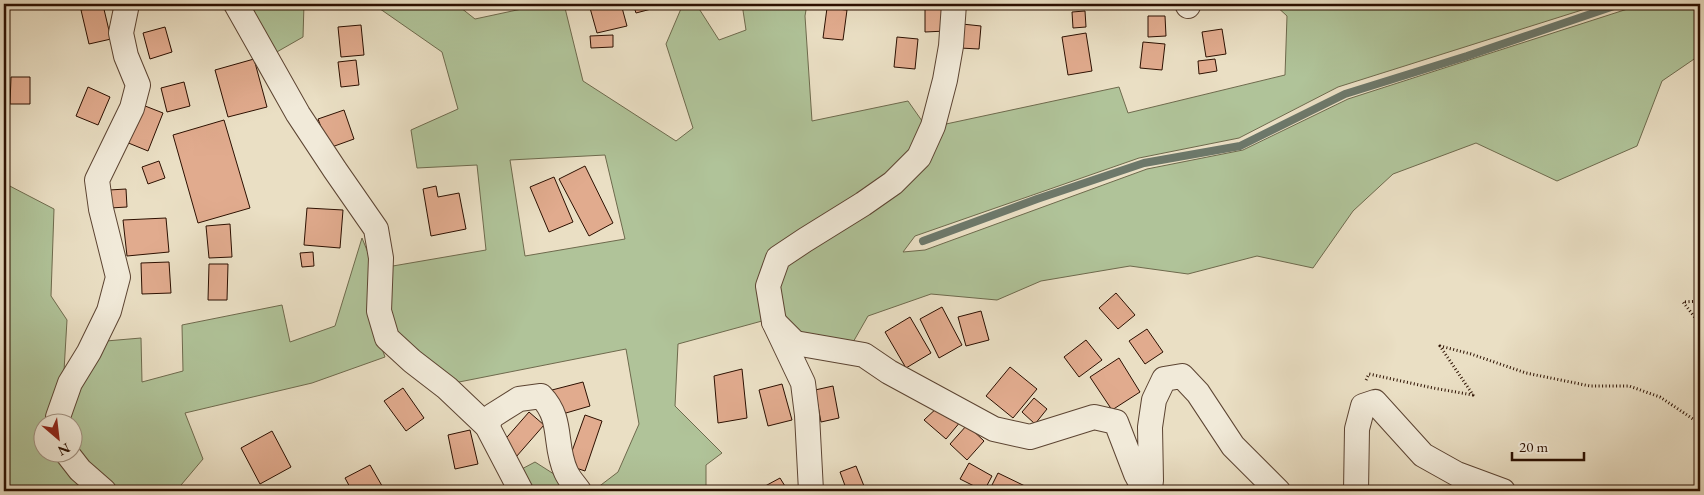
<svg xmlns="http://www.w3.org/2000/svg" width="1704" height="495" viewBox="0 0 1704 495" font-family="'EB Garamond',serif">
<rect width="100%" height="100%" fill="#eadfc4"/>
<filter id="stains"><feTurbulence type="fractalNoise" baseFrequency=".004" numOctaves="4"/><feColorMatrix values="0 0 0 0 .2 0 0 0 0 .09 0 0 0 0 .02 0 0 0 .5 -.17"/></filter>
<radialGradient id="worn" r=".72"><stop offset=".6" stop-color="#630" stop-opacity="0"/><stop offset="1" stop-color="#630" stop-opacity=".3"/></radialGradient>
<g fill="#b0c399" stroke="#6e6a4d" fill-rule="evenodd">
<path d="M248 4H304L303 37 275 53Z"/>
<path d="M373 4H456L475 19 545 4H564L583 81 676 141 693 128 666 44 683 4H696L719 40 746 30 742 4H807L805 16 812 121 908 101 927 128 910 158 775 255 762 321 678 344 675 406 722 453 706 465V491H593L618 472 639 424 626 349 454 383 396 338 388 318 387 267 486 250 477 165 417 168 411 130 458 109 442 52ZM605 155 625 239 525 256 510 160Z"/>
<path d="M1274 4H1601L1338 87 1239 138 1139 158 915 236 903 252 925 250 1147 169 1243 150 1348 99 1643 4H1700V55L1662 81 1637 146 1557 181 1476 143 1393 174 1353 211 1313 268 1257 256 1188 274 1130 266 1041 281 997 300 931 294 868 316 852 344 801 337C775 307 773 300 784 262L926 165 946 124 1119 87 1128 113 1285 75 1287 16Z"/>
<path d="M4 183 54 209 51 296 67 320 64 371 51 422H42V452L55 453 87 491H4Z"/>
<path d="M362 238 371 260 370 315 385 357 312 383 185 413 203 459 176 491H113L73 450 72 422H70C74 390 89 369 106 341L141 338 142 382 183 371 182 325 282 305 290 342 335 326Z"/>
<path d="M535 462 557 476 568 491H527L518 471Z"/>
<path d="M418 486H455L458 491H417Z"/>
</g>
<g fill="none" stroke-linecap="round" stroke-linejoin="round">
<path stroke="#6d786a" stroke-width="8" d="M923 241 1037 199 1144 163 1240 146 1345 94 1467 56 1620 4"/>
</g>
<g fill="#e1ab8e" stroke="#2c1001">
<path d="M607 4H621L627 26 597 33 590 8Z"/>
<path d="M633 4H654L655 8 636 13Z"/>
<path d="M103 5 111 39 89 44 81 10Z"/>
<path d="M925 5H946V31L925 32Z"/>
<path d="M827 8 847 10 843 40 823 38Z"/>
<path d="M1085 11 1086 27 1073 28 1072 12Z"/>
<path d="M1148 16H1165L1166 36 1148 37Z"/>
<path d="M962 24 981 26 979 49 960 48Z"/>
<path d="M361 25 364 55 341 57 338 27Z"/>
<path d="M165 27 172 52 150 59 143 33Z"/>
<path d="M1222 29 1226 54 1206 57 1202 32Z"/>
<path d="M1086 33 1092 71 1068 75 1062 37Z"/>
<path d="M613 35V47L591 48 590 36Z"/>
<path d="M897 37 918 39 915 69 894 67Z"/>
<path d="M1143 42 1165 44 1162 70 1140 68Z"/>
<path d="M254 59 267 107 228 117 215 70Z"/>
<path d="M1215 59 1217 71 1199 74 1198 61Z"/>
<path d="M356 60 359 85 341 87 338 62Z"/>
<path d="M11 77H30V104H10Z"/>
<path d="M184 82 190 106 167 112 161 88Z"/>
<path d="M88 87 110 97 98 125 76 116Z"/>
<path d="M140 104 163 113 148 151 126 142Z"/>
<path d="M344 110 354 139 329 148 318 119Z"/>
<path d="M224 120 250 208 198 223 173 135Z"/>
<path d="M159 161 165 178 148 184 142 167Z"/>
<path d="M585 166 613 223 589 236 559 179Z"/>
<path d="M554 177 573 222 549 232 530 187Z"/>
<path d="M436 186 438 197 459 193 466 229 431 236 423 189Z"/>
<path d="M126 189 127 207 110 208 109 190Z"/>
<path d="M307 208 343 210 340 248 304 245Z"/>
<path d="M166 218 169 252 127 256 123 220Z"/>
<path d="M230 224 232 257 209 258 206 226Z"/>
<path d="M313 252 314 266 302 267 300 253Z"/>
<path d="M169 262 171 293 142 294 141 263Z"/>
<path d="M209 264H228L227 300H208Z"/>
<path d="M1116 293 1135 315 1118 329 1099 308Z"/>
<path d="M942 307 962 345 939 358 920 319Z"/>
<path d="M981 311 989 340 966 346 958 317Z"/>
<path d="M910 317 931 353 906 368 885 332Z"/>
<path d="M1147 329 1163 352 1145 364 1129 341Z"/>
<path d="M1086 340 1102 360 1079 377 1064 357Z"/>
<path d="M1119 358 1140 392 1112 410 1090 377Z"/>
<path d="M1010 367 1037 389 1013 418 986 396Z"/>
<path d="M742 369 747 418 718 423 714 376Z"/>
<path d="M583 382 590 406 559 415 552 390Z"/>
<path d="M782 384 792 420 768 426 759 390Z"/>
<path d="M833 386 839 418 821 422 815 390Z"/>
<path d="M403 388 424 418 406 431 384 401Z"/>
<path d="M1034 398 1047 409 1035 424 1022 412Z"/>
<path d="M939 406 961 421 946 439 924 420Z"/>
<path d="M529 412 544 425 516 457 501 444Z"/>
<path d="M585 415 602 421 585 471 567 465Z"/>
<path d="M967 425 984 441 967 460 950 444Z"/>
<path d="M470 430 478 464 455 469 448 435Z"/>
<path d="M272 431 291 467 260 484 241 448Z"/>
<path d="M969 463 992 476 984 491 960 479Z"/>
<path d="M370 465 385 491H352L345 478Z"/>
<path d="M856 466 866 491H847L840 472Z"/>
<path d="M998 473 1027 487 1025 491H989Z"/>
<path d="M780 478 788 491H756Z"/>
</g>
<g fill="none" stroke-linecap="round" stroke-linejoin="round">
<defs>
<g id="minor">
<path d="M236 4 298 114 335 170 376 229 381 258 379 311 387 338 412 361 447 388 487 426 521 491"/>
<path d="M1187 4 1188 6"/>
<path d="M774 322 795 343 864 355 889 372 994 429 1030 437 1094 417 1116 422 1136 474 1142 485 1151 481 1150 427 1154 400 1164 379 1182 376 1198 393 1233 446 1278 491"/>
<path d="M59 422 58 417 70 383 89 352 109 311 118 277 101 209 97 180 132 108 138 85 126 56 121 33 127 4"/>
<path d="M487 426 492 416 519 399 541 396C564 420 553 444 566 472 569 479 575 485 579 491"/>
<path d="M66 452 80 470 104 491"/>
<path d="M811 491 807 415 803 383 774 322 768 286 778 258 805 240 863 204 893 183 919 157 933 126 945 80 951 46 954 4"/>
<path d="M1356 491 1357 429 1363 406 1375 402 1423 455 1457 474 1503 491"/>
</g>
</defs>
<use href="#minor" stroke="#5c4432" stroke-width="26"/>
<g stroke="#2c1001" stroke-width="3" stroke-dasharray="1 2.5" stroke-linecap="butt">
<path d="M1700 301 1683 302 1700 324"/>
<path d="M1366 380 1369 374 1433 388 1473 395 1440 346 1471 354 1526 373 1590 386H1629L1660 397 1693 419 1700 422"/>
</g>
<use href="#minor" stroke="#f1ead9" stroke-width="24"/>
</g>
<rect width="1704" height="495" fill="none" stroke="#eadfc4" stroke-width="20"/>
<rect x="5" y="5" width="1694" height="485" fill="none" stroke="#2c1001" stroke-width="2.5"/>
<rect x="10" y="10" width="1684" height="475" fill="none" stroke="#2c1001"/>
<g transform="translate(58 438) rotate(152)"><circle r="24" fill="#f1ead9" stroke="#a29383"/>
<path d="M0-4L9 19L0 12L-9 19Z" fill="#8f2418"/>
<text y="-8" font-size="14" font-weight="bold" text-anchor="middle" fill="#2c1001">N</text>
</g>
<path d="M1512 452v8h72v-8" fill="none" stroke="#2c1001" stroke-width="2.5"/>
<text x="1519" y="452" font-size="15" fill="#2c1001" stroke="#f1ead9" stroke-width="4" paint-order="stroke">20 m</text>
<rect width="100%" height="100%" filter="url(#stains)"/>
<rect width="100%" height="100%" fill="url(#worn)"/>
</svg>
